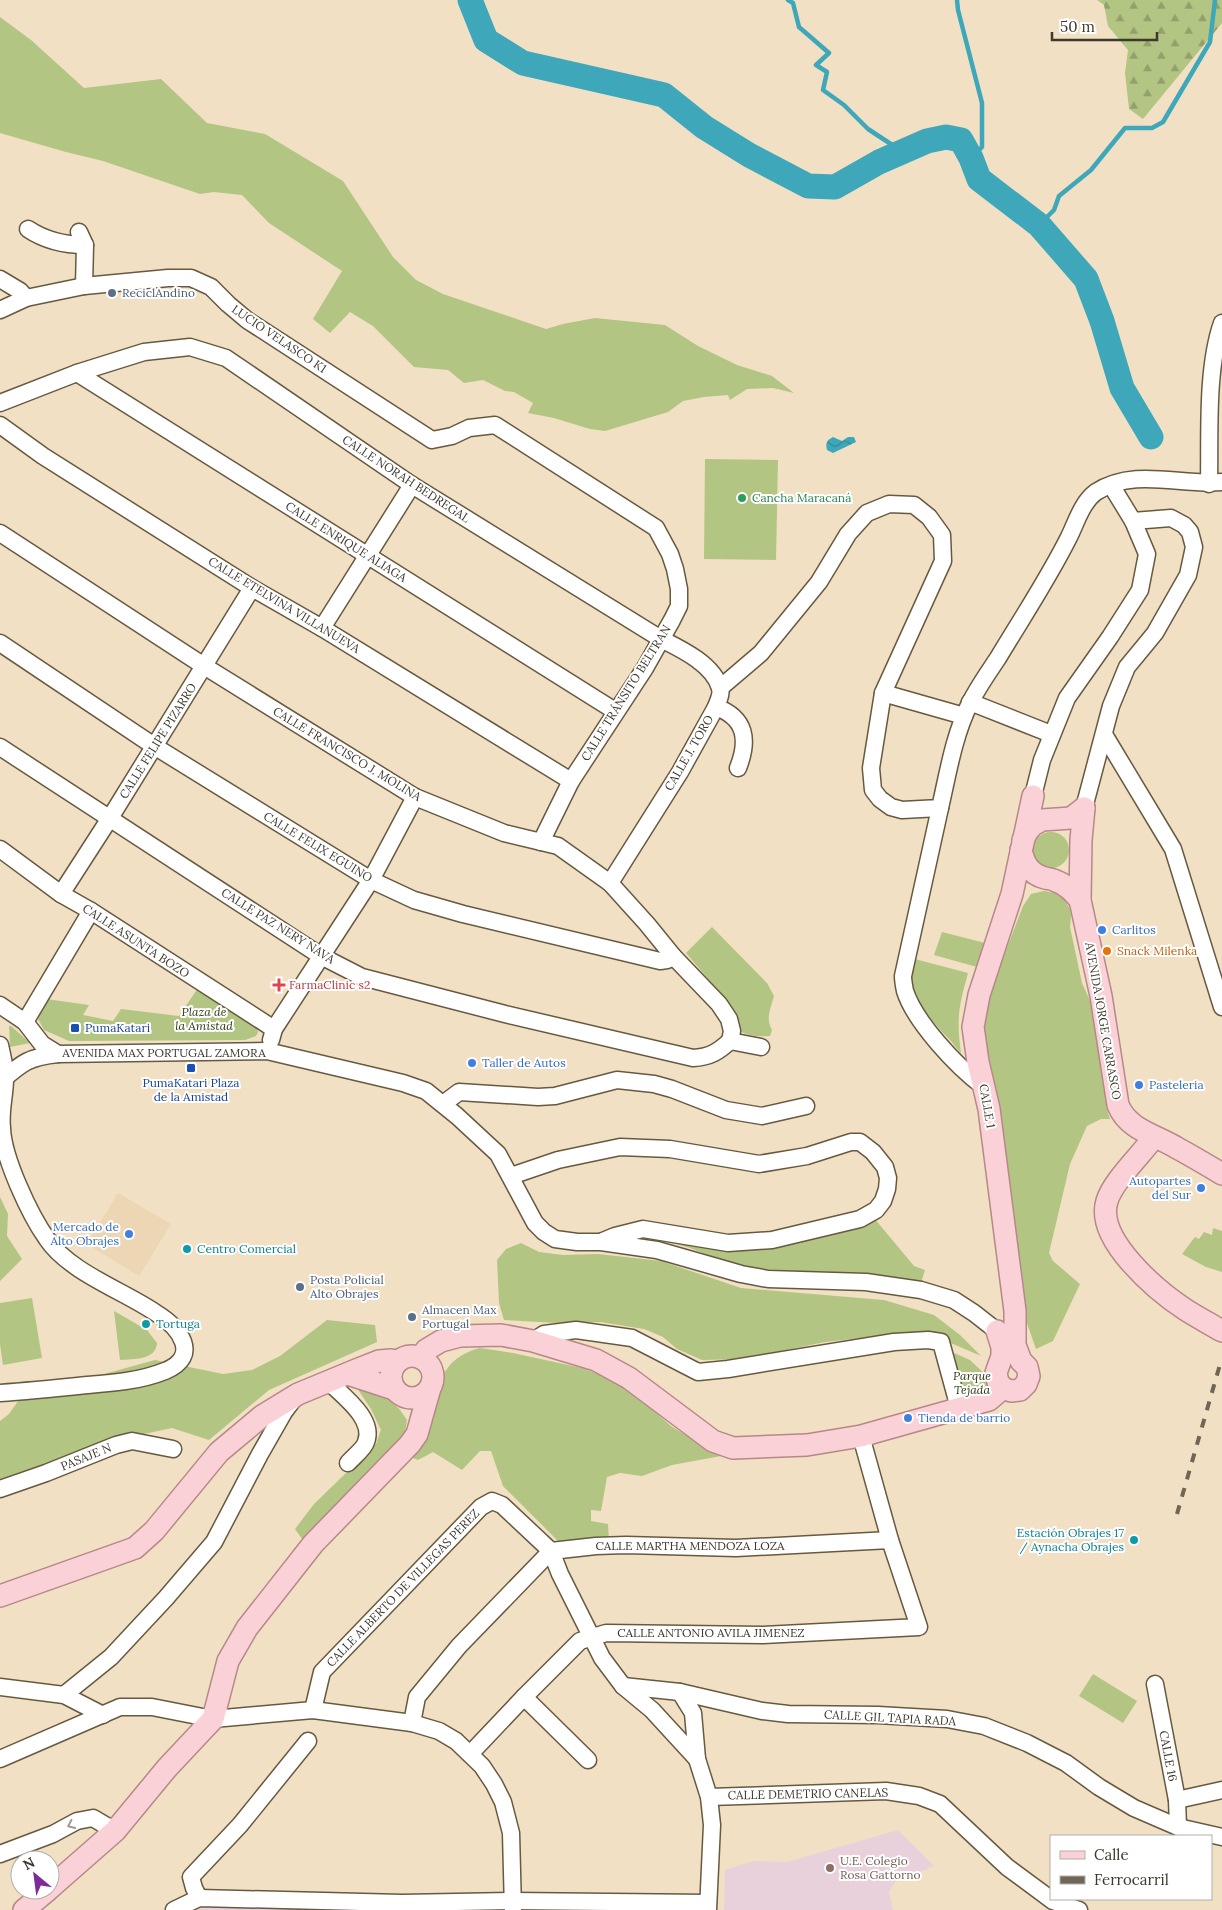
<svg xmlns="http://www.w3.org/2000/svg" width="1222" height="1910" viewBox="0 0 1222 1910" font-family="Lora,serif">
<defs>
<pattern id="forest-firs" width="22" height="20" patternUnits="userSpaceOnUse" patternTransform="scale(1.25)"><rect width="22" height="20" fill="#b2c582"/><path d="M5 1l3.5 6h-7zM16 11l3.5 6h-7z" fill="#92a16b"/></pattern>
<pattern id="water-waves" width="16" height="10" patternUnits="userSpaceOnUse" patternTransform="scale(1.25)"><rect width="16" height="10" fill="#3ea7ba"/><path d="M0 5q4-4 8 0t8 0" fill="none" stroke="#358998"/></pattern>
</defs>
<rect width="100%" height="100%" fill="#f1e0c4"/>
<path fill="#ecd6b4" d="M118 1193 171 1224 139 1276 87 1244Z"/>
<g fill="#e9d1dc">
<path d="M898 1830 934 1866 895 1882 889 1892 893 1910H724L725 1870 753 1861 787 1862Z"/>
<path d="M348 1904V1910H196L217 1905Z"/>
</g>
<g fill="#b2c582">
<path d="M0 17 31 40 84 88 161 79 207 123 265 134 343 181 393 257 416 280 443 294 546 329 563 324 595 318 665 325 698 346 737 365 772 376 794 393 773 388 747 389 730 400 728 395 704 397 683 401 668 412 605 431 590 429 554 418 528 413 533 403 514 392 505 391 483 380 464 383 448 370 414 367 373 326 350 312 330 333 313 319 342 271 269 223 242 195 214 192 200 194 103 161 66 152 0 133Z"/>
<path d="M705 459 778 460 776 560 704 559Z"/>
<circle cx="1051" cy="850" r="18"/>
<path d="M1044 891 1055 893 1064 899 1070 909 1071 916 1070 927 1082 983 1091 1003 1107 1110 1110 1119H1101L1087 1126 1070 1164 1049 1253 1053 1261 1080 1284 1053 1341 1036 1349 1024 1315 999 1113 984 1029 986 1011 995 979 1023 906 1031 894Z"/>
<path d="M712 927 767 983 774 996C771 1008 765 1018 772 1030L770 1036C760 1037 745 1036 737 1029L730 1005 686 953Z"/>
<path d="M942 932 985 943 977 967 934 955Z"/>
<path d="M911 958 968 973C959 1006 956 1018 961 1053 956 1049 953 1042 948 1038 925 1014 908 993 911 958Z"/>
<path d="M198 988 256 1026 258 1032 256 1036 245 1040 69 1041 44 1030 38 1019 46 999 89 1005 83 1015 113 1021 121 1009 179 1016Z"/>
<path d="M9 1026H11L30 1043 10 1047Z"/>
<path d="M0 1197 8 1214 7 1236 22 1259 0 1281Z"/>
<path d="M874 1218 914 1266 925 1270 921 1283 869 1273 763 1270 713 1257 690 1248 658 1239 704 1244Z"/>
<path d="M1213 1228 1222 1231V1272L1206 1267 1182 1254 1195 1237 1199 1239 1204 1232 1212 1235Z"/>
<path d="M521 1243 539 1252 563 1255 598 1254 661 1261 741 1288 884 1300 934 1315 960 1335 981 1356 923 1331 825 1342 743 1359 702 1360 677 1349 663 1337 644 1329 600 1322 557 1323 504 1320 499 1303 497 1260 506 1249Z"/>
<path d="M32 1298 42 1358 3 1365 0 1344V1303Z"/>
<path d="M114 1311 147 1330 157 1343C156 1360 134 1359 120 1360Z"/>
<path d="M327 1320 375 1325 377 1342 269 1390 209 1440 172 1428 111 1441 0 1485V1421L9 1414 21 1397 155 1360 223 1374 252 1370 280 1356Z"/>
<path d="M480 1348 513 1353 582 1368 622 1383 671 1426 708 1449 732 1454 672 1465 642 1476 620 1473 607 1477 601 1511 591 1510V1521L608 1524 609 1542 561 1544 503 1486 491 1451H480L462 1470 433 1452 418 1460 413 1458C416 1452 421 1447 423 1441 441 1404 429 1361 480 1348Z"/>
<path d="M954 1353 970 1360 987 1376 989 1394 962 1402 955 1373Z"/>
<path d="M357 1388C381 1395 393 1397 407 1420L405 1433 394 1450 305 1543 295 1529 314 1504 376 1444 381 1430 371 1409Z"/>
<path d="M1093 1674 1137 1701 1123 1723 1079 1696Z"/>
</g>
<path fill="url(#forest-firs)" d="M1097 0H1222V23L1143 119 1129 109 1125 73 1128 50 1108 26 1104 5Z"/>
<path fill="url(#water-waves)" d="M833 437 842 441 848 437H854L856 442 833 453 827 450C825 443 827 440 833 437Z"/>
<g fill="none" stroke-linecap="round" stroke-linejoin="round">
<g stroke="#3ea7ba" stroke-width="4.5">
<path d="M788 0 793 3 799 27 829 53 816 65 827 72 823 90 844 105 868 129 903 152"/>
<path d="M957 0 958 10 982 103V147L971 158"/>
<path d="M1039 225 1054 210 1059 196 1091 170 1125 128H1152L1163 122 1210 42 1215 0"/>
</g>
<path stroke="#3ea7ba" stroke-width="25" d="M470 0 486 40 523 63 664 95 704 127 749 155 808 186 835 187 879 162 927 141 946 137 961 140 971 158 979 179 1039 225 1086 279 1102 321 1122 388 1151 437"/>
<defs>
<g id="minor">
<path d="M28 229C46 241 64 245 85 245"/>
<path d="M79 232 85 245 84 286"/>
<path d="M0 279 20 291 26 298"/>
<path d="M0 310 26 298 84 286 168 278H191L211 287 228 304 247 320 432 440 452 436 469 428 495 425 656 528 670 554 675 569 679 589V606L672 620 645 668 571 781 541 842"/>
<path d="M77 373 615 711"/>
<path d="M0 403 77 373 144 352 190 347 226 358 412 485 661 639C681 649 713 664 720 688 722 694 718 701 716 707L680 772 610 883"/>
<path d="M0 425 43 456 252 588 322 628 571 781"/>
<path d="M1209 484C1210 435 1206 369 1222 323"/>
<path d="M0 533 204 666 415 797 504 833 558 846 610 883 647 924 673 956 719 1004 729 1019 732 1031 730 1041"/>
<path d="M322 628 412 485"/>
<path d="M0 643 154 746 371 880 414 900 463 914 660 961 667 960 673 956"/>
<path d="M720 688 761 653 819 582 848 534 867 513 889 504 914 505 929 517 942 535 943 561 883 693 871 768 873 790 880 799 891 807 902 810 940 808C948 773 954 735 970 703 978 687 988 673 998 658 1022 618 1048 579 1069 537 1076 523 1082 502 1096 492 1135 467 1180 486 1222 482"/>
<path d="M883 693 964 716"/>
<path d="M970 702 1051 734"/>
<path d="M716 707C746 718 749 740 738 768"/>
<path d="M1105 736 1173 849 1222 1007"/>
<path d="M0 747 321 956 362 977 505 1014 693 1058C710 1057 718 1052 730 1041"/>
<path d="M1033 796 1042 760 1067 698 1110 637 1140 590 1147 554 1133 521 1111 485"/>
<path d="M940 808 903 976C903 981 904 986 905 991 915 1022 957 1067 983 1086"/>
<path d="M1084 808 1111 706 1127 667 1155 633 1188 575 1194 547 1190 532 1184 525 1171 518 1133 521"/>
<path d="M0 849 61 894 91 911 274 1029"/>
<path d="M61 894 110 818 252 588"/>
<path d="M0 1005 25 1022 42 1044 58 1054"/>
<path d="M25 1022 91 911"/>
<path d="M271 1040 274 1029 371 880 415 797"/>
<path d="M730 1041 761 1047"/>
<path d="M0 1045C2 1056 6 1068 5 1079 5 1095 0 1111 2 1128 3 1158 30 1215 47 1239 69 1272 124 1291 156 1313 179 1327 202 1356 165 1371 140 1381 113 1383 87 1385 58 1388 29 1391 0 1393"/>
<path d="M0 1082C22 1063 28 1057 58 1054L267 1051 403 1083 426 1091 457 1116 498 1154 535 1223 544 1232 555 1239 577 1242H601L657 1250 741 1274 768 1279 866 1282 921 1290 954 1300 974 1313 997 1331"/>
<path d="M443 1104 459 1092 538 1097 555 1096 617 1080 654 1084 672 1089 726 1110 762 1116 806 1106"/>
<path d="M511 1176 558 1160 620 1147 670 1149 759 1164 807 1156 851 1142H860L873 1152 885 1167 888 1178 887 1189 883 1201 876 1210 860 1219 772 1240 728 1243 643 1229 615 1236 603 1241"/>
<path d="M533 1341 544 1334 576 1330 632 1338 698 1372 728 1369 894 1342 928 1340 941 1342 959 1408"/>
<path d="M329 1382C343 1396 375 1419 366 1442 364 1449 353 1457 348 1463"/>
<path d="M0 1489 46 1473 116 1445 132 1441 173 1449"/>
<path d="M551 1551 596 1546 626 1545 736 1548 890 1540"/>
<path d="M1155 1684 1177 1800 1178 1827"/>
<path d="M623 1686 680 1692 762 1711 788 1714 878 1715 947 1719 984 1726 1027 1743 1066 1763 1099 1787 1134 1808 1178 1827 1222 1837"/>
<path d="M0 1687 64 1695 103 1715"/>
<path d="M680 1692 693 1713 697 1759 709 1797 712 1825 708 1910"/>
<path d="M64 1695 111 1657 166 1598 214 1542 260 1454 284 1412 293 1400"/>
<path d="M524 1697 588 1760"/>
<path d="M313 1710 322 1672 481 1507 492 1501 502 1505 551 1551 560 1574 602 1658 623 1686 652 1710 697 1759"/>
<path d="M412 1723 417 1697 459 1646 551 1551"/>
<path d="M470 1754 524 1697 580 1641 606 1633 763 1635 919 1627 890 1540 861 1436"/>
<path d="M0 1759 120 1707H152L213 1719 313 1710 412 1723 439 1731 456 1741 482 1766 494 1784 503 1802 511 1833 513 1910"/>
<path d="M709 1797 886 1791 919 1796 940 1804 1007 1867 1053 1901 1079 1910"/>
<path d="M1177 1800 1222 1790"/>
<path d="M0 1854 53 1834 77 1821 93 1818 115 1831"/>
<path d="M199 1898 194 1888 191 1877 240 1825 308 1741"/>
<path d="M174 1910 199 1898 402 1903 512 1901 708 1903"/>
</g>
<g id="major">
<path d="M1084 808 1081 840 1080 900 1101 996 1118 1105C1128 1130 1156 1135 1177 1148 1192 1156 1207 1165 1222 1174"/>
<path d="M1023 840 1027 832 1033 825 1042 820 1071 818 1084 808"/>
<path d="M1021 850C1024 864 1030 874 1045 878 1049 879 1053 879 1056 881 1067 885 1073 892 1080 900"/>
<path d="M1154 1137C1141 1155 1113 1181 1107 1201 1095 1239 1157 1291 1186 1310 1197 1317 1210 1324 1222 1331"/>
<path d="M997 1331 1002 1347V1356L996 1373 998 1382 1003 1388 1011 1391 1020 1390 1026 1384 1029 1376 1027 1367 1021 1361 1015 1345V1311L989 1109 978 1062 973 1027 979 995 1012 894 1033 796"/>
<circle cx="412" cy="1377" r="21"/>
<path d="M421 1358 426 1350 441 1341 460 1336 501 1335 533 1341 596 1360 629 1378 713 1441 733 1448 807 1445 861 1436 989 1400 1003 1388"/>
<path d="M348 1374 394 1389"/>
<path d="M0 1596 135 1548 154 1531 219 1452 262 1416 298 1394 356 1370 379 1361 391 1360 397 1362"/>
<path d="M50 1888 115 1831 167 1768 213 1719 228 1661 247 1628 313 1544 410 1444 417 1434 430 1388"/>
<path d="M24 1910 48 1890"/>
</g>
</defs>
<use href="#minor" stroke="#675940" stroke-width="19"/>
<use href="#major" stroke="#b68889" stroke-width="24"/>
<use href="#minor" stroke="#fff" stroke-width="16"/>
<use href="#major" stroke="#fad1d6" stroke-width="21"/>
<path stroke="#706656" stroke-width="4" stroke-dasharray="9 9" stroke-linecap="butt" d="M1177 1514 1221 1361"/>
</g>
<defs><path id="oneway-chevron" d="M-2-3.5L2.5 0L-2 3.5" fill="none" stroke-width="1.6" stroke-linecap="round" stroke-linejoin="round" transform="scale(1.25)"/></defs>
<use stroke="#9f9c96" href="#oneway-chevron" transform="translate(71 1825) rotate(155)"/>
<g fill="#5c6f8a" stroke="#fff" stroke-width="2">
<circle cx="112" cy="293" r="5"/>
<circle cx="300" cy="1287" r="5"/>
<circle cx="412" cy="1317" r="5"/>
</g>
<circle fill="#2e9e5b" stroke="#fff" stroke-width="2" cx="742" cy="498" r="5"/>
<g fill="#3f7fe0" stroke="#fff" stroke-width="2">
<circle cx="1102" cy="930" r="5"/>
<circle cx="472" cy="1063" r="5"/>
<circle cx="1139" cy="1085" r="5"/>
<circle cx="1201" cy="1188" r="5"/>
<circle cx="129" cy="1234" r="5"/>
<circle cx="908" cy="1418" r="5"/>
</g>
<circle fill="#e8710a" stroke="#fff" stroke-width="2" cx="1107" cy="951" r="5"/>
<path fill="#e0444e" stroke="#fff" stroke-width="2" d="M276.5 977.5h5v5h5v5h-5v5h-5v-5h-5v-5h5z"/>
<g fill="#1a4fb4" stroke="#fff" stroke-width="2">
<rect x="70" y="1023" width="10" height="10" rx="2.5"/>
<rect x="186" y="1063" width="10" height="10" rx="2.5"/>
</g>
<g fill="#0f9aa8" stroke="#fff" stroke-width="2">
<circle cx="187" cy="1249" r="5"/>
<circle cx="146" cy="1324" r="5"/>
<circle cx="1134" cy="1540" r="5"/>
</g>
<circle fill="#8d6e63" stroke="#fff" stroke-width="2" cx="830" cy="1868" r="5"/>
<g text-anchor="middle" stroke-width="4" stroke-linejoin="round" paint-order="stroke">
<g font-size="12" fill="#4e5e75" stroke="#fff" text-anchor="start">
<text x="122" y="297">ReciclAndino</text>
<text x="310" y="1284">Posta Policial<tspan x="310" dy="14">Alto Obrajes</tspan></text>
<text x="422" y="1314">Almacen Max<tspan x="422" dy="14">Portugal</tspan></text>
</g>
<g font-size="12" fill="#3f382d" stroke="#fff">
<text transform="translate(279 339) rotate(34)" y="4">LUCIO VELASCO K1</text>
<text transform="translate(406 479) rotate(33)" y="4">CALLE NORAH BEDREGAL</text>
<text transform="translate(346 542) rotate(32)" y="4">CALLE ENRIQUE ALIAGA</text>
<text transform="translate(284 605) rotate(31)" y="4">CALLE ETELVINA VILLANUEVA</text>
<text transform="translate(626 693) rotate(-58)" y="4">CALLE TRÁNSITO BELTRAN</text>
<text transform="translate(158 741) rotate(-58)" y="4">CALLE FELIPE PIZARRO</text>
<text transform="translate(689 753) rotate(-60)" y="4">CALLE J. TORO</text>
<text transform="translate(347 754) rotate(31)" y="4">CALLE FRANCISCO J. MOLINA</text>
<text transform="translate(318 847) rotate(31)" y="4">CALLE FELIX EGUINO</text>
<text transform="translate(278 926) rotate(32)" y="4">CALLE PAZ NERY NAVA</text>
<text transform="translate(136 941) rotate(33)" y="4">CALLE ASUNTA BOZO</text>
<text transform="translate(1103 1021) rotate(80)" y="4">AVENIDA JORGE CARRASCO</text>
<text x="164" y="1057">AVENIDA MAX PORTUGAL ZAMORA</text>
<text transform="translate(987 1106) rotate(80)" y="4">CALLE 1</text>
<text transform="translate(86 1457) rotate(-22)" y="4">PASAJE N</text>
<text x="690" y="1550">CALLE MARTHA MENDOZA LOZA</text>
<text transform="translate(403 1588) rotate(-46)" y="4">CALLE ALBERTO DE VILLEGAS PEREZ</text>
<text x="711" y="1637">CALLE ANTONIO AVILA JIMENEZ</text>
<text transform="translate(890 1718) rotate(3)" y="4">CALLE GIL TAPIA RADA</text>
<text transform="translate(1168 1756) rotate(79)" y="4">CALLE 16</text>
<text transform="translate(808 1794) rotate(-1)" y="4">CALLE DEMETRIO CANELAS</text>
</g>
<g font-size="12" fill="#27864d" stroke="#fff" text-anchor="start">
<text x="752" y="502">Cancha Maracaná</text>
</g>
<g font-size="12" fill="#366cbe" stroke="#fff" text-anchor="start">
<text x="1112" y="934">Carlitos</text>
<text x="482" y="1067">Taller de Autos</text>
<text x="1149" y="1089">Pasteleria</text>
<text x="1191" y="1185" text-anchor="end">Autopartes<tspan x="1191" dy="14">del Sur</tspan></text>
<text x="119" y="1231" text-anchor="end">Mercado de<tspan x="119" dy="14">Alto Obrajes</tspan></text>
<text x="918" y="1422">Tienda de barrio</text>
</g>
<g font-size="12" fill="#c56008" stroke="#fff" text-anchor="start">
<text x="1117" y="955">Snack Milenka</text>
</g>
<g font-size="12" fill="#be3a42" stroke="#fff" text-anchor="start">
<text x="289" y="989">FarmaClinic s2</text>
</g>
<g font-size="12" font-style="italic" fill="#303912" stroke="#fff">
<text x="204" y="1016">Plaza de<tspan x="204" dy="14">la Amistad</tspan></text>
<text x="972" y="1380">Parque<tspan x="972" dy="14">Tejada</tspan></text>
</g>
<g font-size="12" fill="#164399" stroke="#fff" text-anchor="start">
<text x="85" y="1032">PumaKatari</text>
<text x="191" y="1087" text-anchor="middle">PumaKatari Plaza<tspan x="191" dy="14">de la Amistad</tspan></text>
</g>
<g font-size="12" fill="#0d838f" stroke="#fff" text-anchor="start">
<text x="197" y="1253">Centro Comercial</text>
<text x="156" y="1328">Tortuga</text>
<text x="1124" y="1537" text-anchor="end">Estación Obrajes 17<tspan x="1124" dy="14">/ Aynacha Obrajes</tspan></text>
</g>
<g font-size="12" fill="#785e54" stroke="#fff" text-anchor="start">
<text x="840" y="1865">U.E. Colegio<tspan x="840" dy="14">Rosa Gattorno</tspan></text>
</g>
</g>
<rect x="1050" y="1835" width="162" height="65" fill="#ffffff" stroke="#b2afab"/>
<rect x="1060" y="1851" width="25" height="8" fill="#fad1d6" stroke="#b2afab"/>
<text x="1094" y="1860" font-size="15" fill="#3f382d">Calle</text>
<rect x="1060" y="1876" width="25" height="8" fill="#706656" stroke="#b2afab"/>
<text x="1094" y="1885" font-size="15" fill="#3f382d">Ferrocarril</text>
<g transform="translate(35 1875) rotate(331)"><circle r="24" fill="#ffffff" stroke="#b2afab"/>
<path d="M0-4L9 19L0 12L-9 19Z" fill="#7f2a99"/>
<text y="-8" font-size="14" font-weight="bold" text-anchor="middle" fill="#3f382d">N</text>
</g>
<path d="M1052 32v8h105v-8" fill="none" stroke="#3f382d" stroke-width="2.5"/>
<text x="1060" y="32" font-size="15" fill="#3f382d" stroke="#ffffff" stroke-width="4" paint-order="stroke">50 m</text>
</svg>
